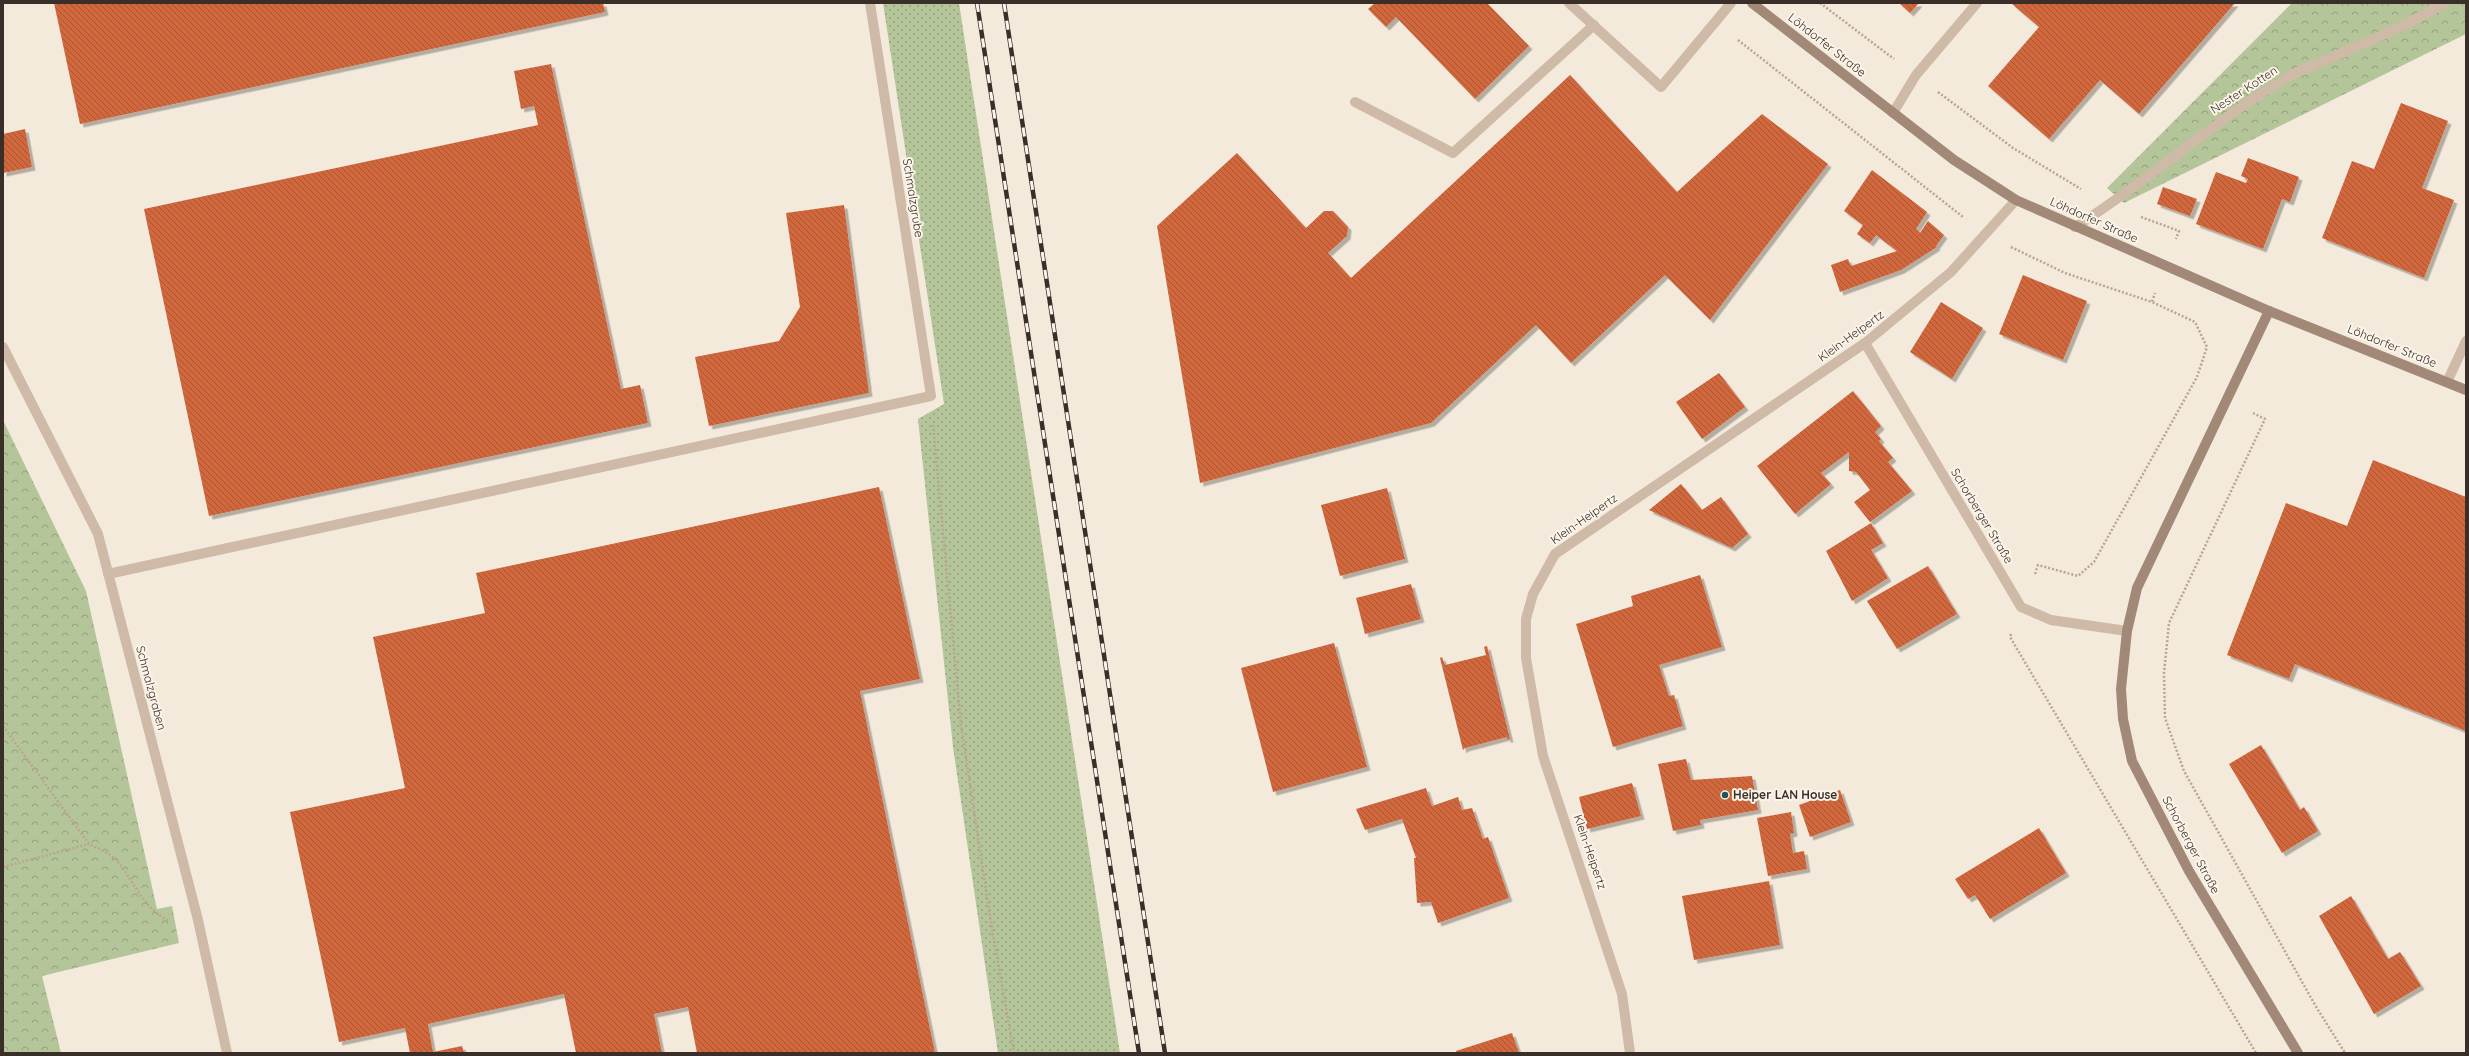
<svg xmlns="http://www.w3.org/2000/svg" width="2469" height="1056" viewBox="0 0 2469 1056" font-family="Quicksand,sans-serif">
<defs>
<pattern id="grass-dots" width="8" height="8" patternUnits="userSpaceOnUse"><rect width="8" height="8" fill="#b5c59a"/><path d="M2 2h.1M6 6h.1" fill="none" stroke="#94a07e" stroke-width="1.8" stroke-linecap="round"/></pattern>
<pattern id="forest-crowns" width="20" height="18" patternUnits="userSpaceOnUse"><rect width="20" height="18" fill="#b5c59a"/><path d="M2 6a3 3 0 1 1 6 0M12 15a3 3 0 1 1 6 0" fill="none" stroke="#94a07e"/></pattern>
<pattern id="building-back-hatch" width="6" height="6" patternUnits="userSpaceOnUse"><rect width="6" height="6" fill="#d1683d"/><path d="M-1 5l2 2M0 0l6 6M5-1l2 2" fill="none" stroke="#ab5633"/></pattern>
<filter id="shadow"><feDropShadow dx="3.5" dy="3.5" stdDeviation="0" flood-color="#0004"/></filter>
</defs>
<rect width="100%" height="100%" fill="#f4eadc"/>
<path fill="url(#grass-dots)" d="M883 3H959L1120 1053H998L953 747 918 419 944 404Z"/>
<g fill="url(#forest-crowns)">
<path d="M2292 3H2466V34L2124 203 2107 188Z"/>
<path d="M3 420 86 591 157 909 172 906 179 943 42 976 61 1053H3Z"/>
</g>
<g fill="url(#building-back-hatch)" filter="url(#shadow)">
<path d="M54 3H603L605 12 80 124Z"/>
<path d="M1375 3H1487L1529 46 1475 99 1396 17 1386 27 1368 9Z"/>
<path d="M1899 3H1919L1910 13Z"/>
<path d="M2011 3H2235L2139 114 2100 80 2049 139 1988 86 2039 27Z"/>
<path d="M551 64 621 389 640 385 648 423 209 516 144 209 538 125 534 106 521 109 514 71Z"/>
<path d="M1570 75 1677 192 1762 114 1828 164 1710 320 1665 275 1571 363 1536 325 1431 423 1200 483 1157 226 1237 153 1306 228 1324 211H1333L1348 227 1347 236 1328 253 1351 278Z"/>
<path d="M2401 103 2448 121 2422 188 2454 200 2424 278 2322 238 2352 161 2374 169Z"/>
<path d="M25 129 32 167 3 173V134Z"/>
<path d="M2248 158 2299 177 2290 202 2282 199 2263 249 2196 224 2216 172 2246 183 2248 179 2241 176Z"/>
<path d="M1872 170 1927 212 1916 229 1920 233 1928 221 1944 235 1936 246 1937 247 1901 270 1840 292 1831 265 1848 259 1851 266 1897 251 1876 235 1870 243 1857 234 1863 225 1844 211Z"/>
<path d="M2163 187 2197 199 2190 216 2157 204Z"/>
<path d="M844 205 869 393 709 426 695 357 779 341 800 307 786 213Z"/>
<path d="M2023 275 2087 301 2063 360 1999 334Z"/>
<path d="M1941 302 1983 328 1952 379 1910 352Z"/>
<path d="M1719 373 1745 407 1702 439 1676 402Z"/>
<path d="M1853 391 1881 426 1875 432 1881 439 1879 441 1893 458 1888 462 1912 491 1870 522 1854 502 1870 490 1856 472 1849 471V452L1821 473 1831 484 1795 514 1757 466Z"/>
<path d="M2373 460 2466 497V731L2295 664 2289 679 2227 655 2286 503 2347 526Z"/>
<path d="M1681 484 1702 510 1721 497 1748 534 1732 548 1649 510Z"/>
<path d="M879 487 920 679 860 691 935 1053H697L688 1007 654 1014 662 1053H576L564 994 428 1024 433 1052 462 1046 464 1053H410L405 1028 339 1042 290 812 405 788 373 637 485 613 476 573Z"/>
<path d="M1387 488 1405 559 1340 576 1321 505Z"/>
<path d="M1871 523 1883 543 1871 550 1888 578 1852 601 1826 551Z"/>
<path d="M1928 566 1957 614 1897 649 1867 601Z"/>
<path d="M1700 575 1722 647 1659 665 1669 696 1674 695 1683 726 1613 747 1576 624 1633 606 1631 596Z"/>
<path d="M1411 584 1421 619 1365 634 1356 598Z"/>
<path d="M1334 643 1367 767 1273 792 1241 668Z"/>
<path d="M1487 646 1510 739H1507V737L1465 748 1463 750 1440 658 1442 657 1445 665 1486 655 1484 647Z"/>
<path d="M2261 745 2300 810 2304 807 2318 831 2282 853 2229 764Z"/>
<path d="M1686 759 1691 780 1752 776 1758 810 1700 820 1701 825 1673 831 1658 764Z"/>
<path d="M1632 783 1641 816 1587 829 1579 797Z"/>
<path d="M1426 788 1432 806 1458 797 1462 810 1472 808 1483 839 1488 837 1509 898 1438 923 1431 902 1417 903 1414 858H1416L1402 819 1365 830 1356 809Z"/>
<path d="M1840 790 1851 822 1810 837 1799 805Z"/>
<path d="M1791 812 1794 833 1790 834 1793 853 1804 851 1807 869 1768 876 1757 818Z"/>
<path d="M2039 828 2066 873 1990 919 1975 895 1968 899 1955 879Z"/>
<path d="M1769 881 1780 945 1694 960 1682 896Z"/>
<path d="M2351 896 2388 959 2400 952 2421 986 2374 1014 2319 916Z"/>
<path d="M1512 1033 1519 1053H1456V1051Z"/>
</g>
<g fill="none" stroke-linecap="round" stroke-linejoin="round">
<g stroke="#baa490" stroke-width="2.5" stroke-dasharray="2 2" stroke-linecap="butt">
<path d="M1820 3 1894 59"/>
<path d="M1738 40 1963 217"/>
<path d="M1938 92 2013 148 2081 189"/>
<path d="M2141 217 2179 231 2176 239"/>
<path d="M2011 247 2065 273 2152 302 2155 293"/>
<path d="M2253 413 2265 419 2169 623 2164 673 2165 718 2184 771 2315 1005 2345 1053"/>
<path d="M933 425 961 725 990 917 1014 1053"/>
<path d="M2035 574 2038 565 2078 576 2094 562 2197 377 2207 347 2195 322 2152 302"/>
<path d="M2011 634 2010 637 2256 1053"/>
<path d="M3 726 89 844C99 849 111 853 118 862 135 883 143 908 169 921"/>
<path d="M3 867 89 844"/>
</g>
<g stroke="#cebaa6" stroke-width="10">
<path d="M1569 3 1661 87 1731 3"/>
<path d="M1355 102 1453 153 1594 25"/>
<path d="M1893 113 1916 75 1977 3"/>
<path d="M2075 227C2149 181 2213 121 2288 77 2303 69 2320 63 2335 56 2372 40 2409 25 2444 3"/>
<path d="M1865 343 2021 607 2051 620 2127 631"/>
<path d="M2447 382 2466 341"/>
<path d="M108 574 931 396 870 3"/>
<path d="M1630 1053 1622 994 1543 756 1526 658V619L1533 594 1555 554 1865 343 1951 272 2016 200"/>
</g>
<path stroke="#cebaa6" stroke-width="10" d="M3 347 98 534 198 920 227 1053"/>
<g stroke="#a28977" stroke-width="10">
<path d="M1752 3 1954 160 2016 200 2269 311 2466 390"/>
<path d="M2269 311 2137 588 2127 631 2121 689 2123 719 2132 761 2189 871 2298 1053"/>
</g>
<defs>
<g id="rail">
<path d="M977 3 1139 1053"/>
<path d="M1004 3 1165 1053"/>
</g>
</defs>
<use href="#rail" stroke="#3a2e28" stroke-width="4.5"/>
<use href="#rail" stroke="#fbf4e9" stroke-width="3" stroke-dasharray="9" stroke-linecap="butt"/>
</g>
<circle fill="#19575f" stroke="#fbf4e9" stroke-width="1.5" cx="1725" cy="795" r="4"/>
<g text-anchor="middle" stroke-width="4" stroke-linejoin="round" paint-order="stroke">
<g font-size="12" fill="#3a2e28" stroke="#fbf4e9">
<text transform="translate(1827 45) rotate(38)" y="4">Löhdorfer Straße</text>
<text transform="translate(2244 90) rotate(-33)" y="4">Nester Kotten</text>
<text transform="translate(913 198) rotate(81)" y="4">Schmalzgrube</text>
<text transform="translate(2094 220) rotate(24)" y="4">Löhdorfer Straße</text>
<text transform="translate(1851 336) rotate(-36)" y="4">Klein-Heipertz</text>
<text transform="translate(2392 346) rotate(22)" y="4">Löhdorfer Straße</text>
<text transform="translate(1982 516) rotate(59)" y="4">Schorberger Straße</text>
<text transform="translate(1584 519) rotate(-35)" y="4">Klein-Heipertz</text>
<text transform="translate(151 688) rotate(75)" y="4">Schmalzgraben</text>
<text transform="translate(2191 845) rotate(62)" y="4">Schorberger Straße</text>
<text transform="translate(1590 852) rotate(71)" y="4">Klein-Heipertz</text>
</g>
<g font-size="12" font-weight="bold" fill="#3a2e28" stroke="#fbf4e9" text-anchor="start">
<text x="1733" y="799">Heiper LAN House</text>
</g>
</g>
<rect width="2469" height="1056" fill="none" stroke="#3a2e28" stroke-width="8"/>
</svg>
